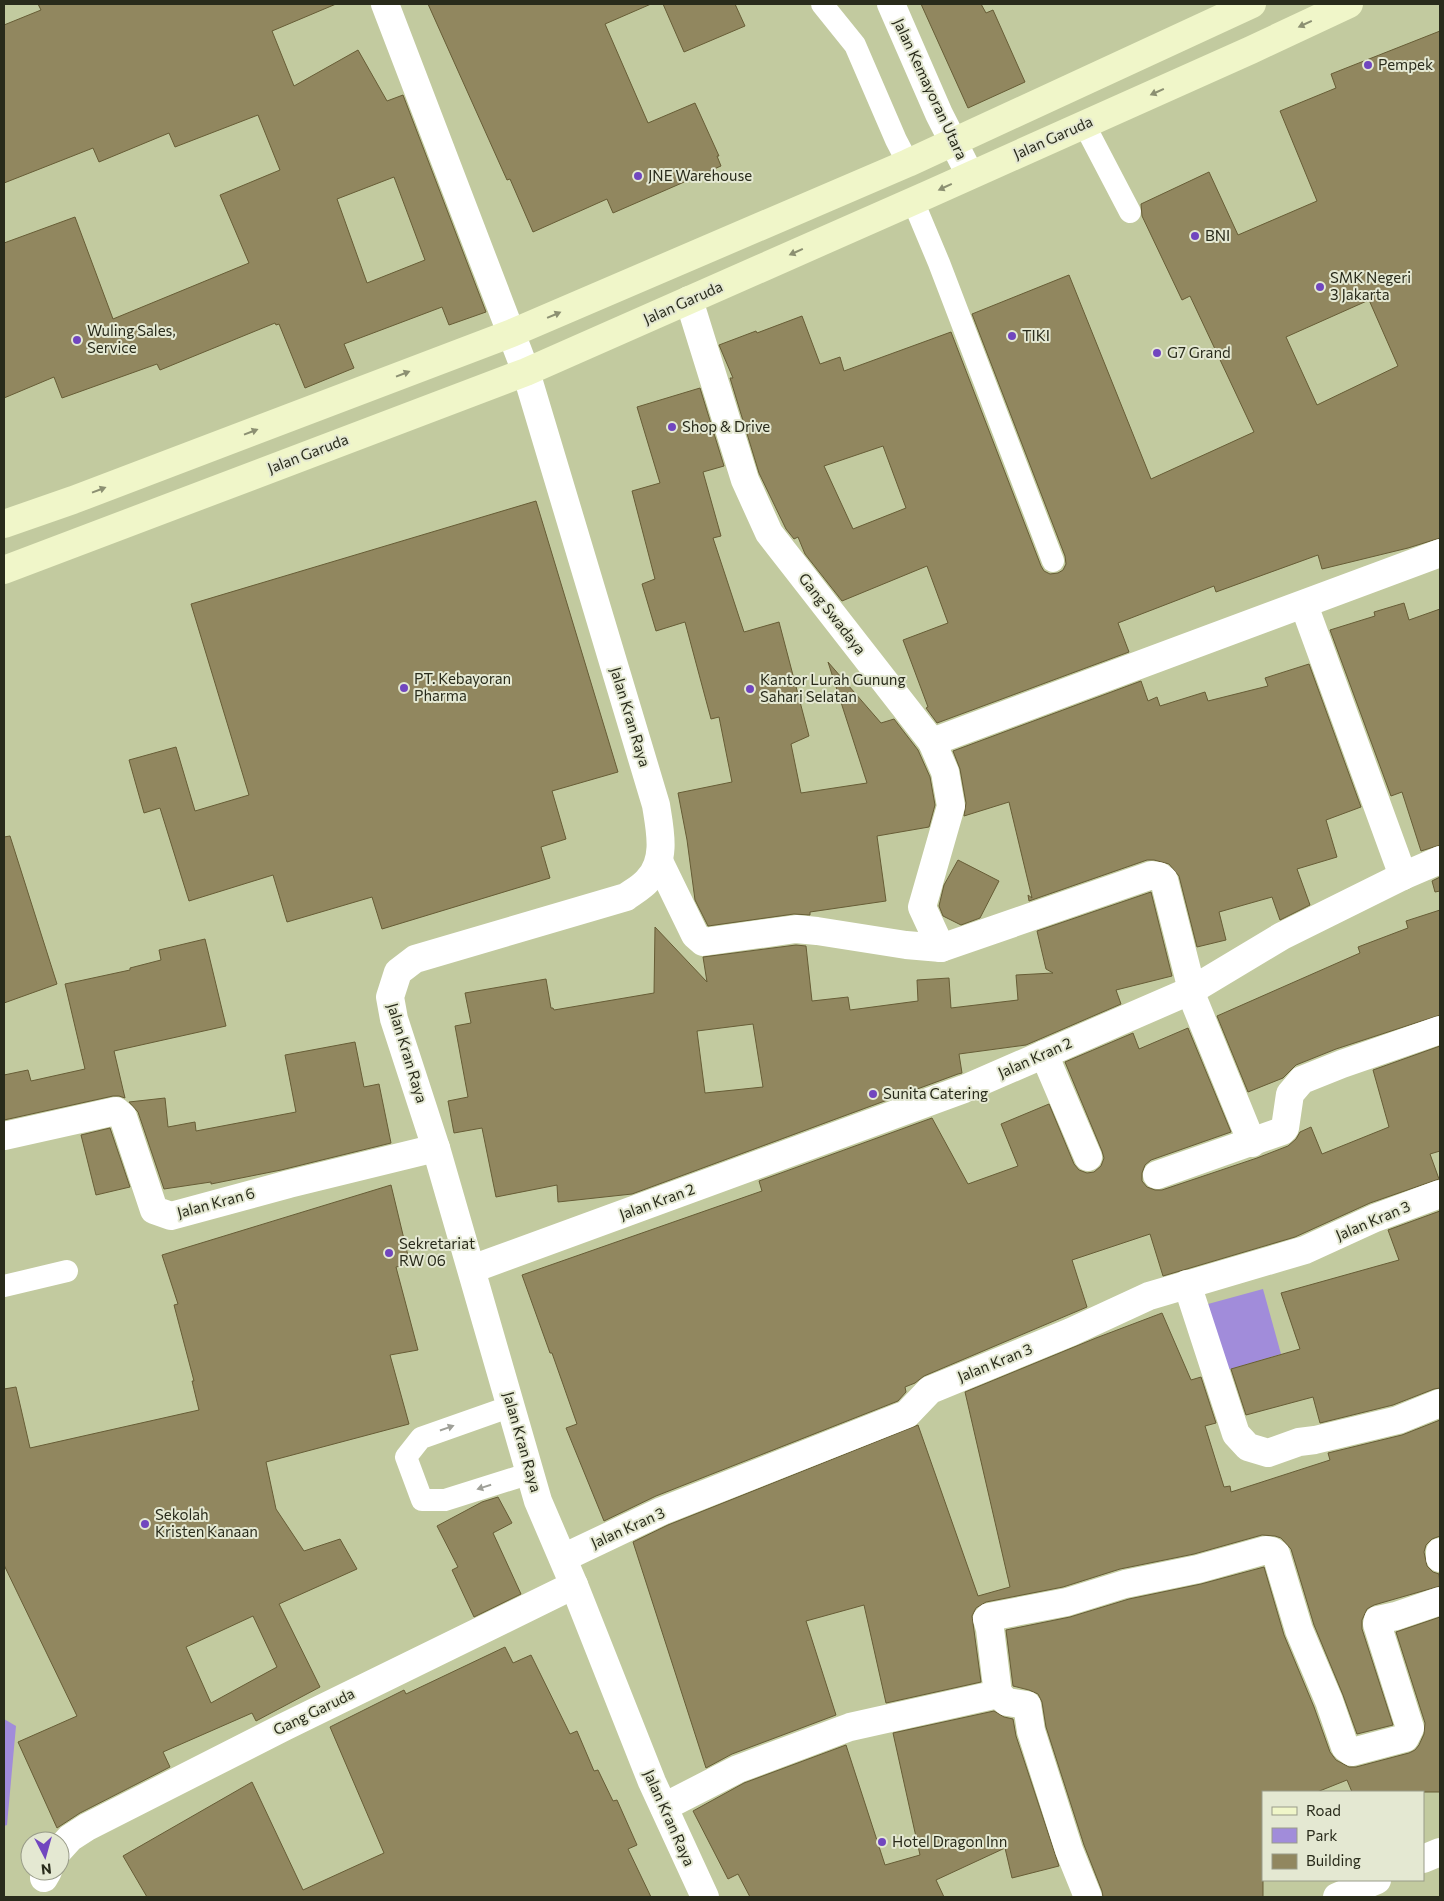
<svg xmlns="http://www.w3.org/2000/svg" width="1444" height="1901" viewBox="0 0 1444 1901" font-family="Commissioner,sans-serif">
<rect width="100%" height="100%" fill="#c2ca9f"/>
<g fill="#a18cda">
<path d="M1263 1289 1281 1354 1227 1370 1208 1304Z"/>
<path d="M4 1719 16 1726 7 1825 4 1826Z"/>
</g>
<g fill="#91875f" stroke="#675d36" fill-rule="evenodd">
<path d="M38 4H336L272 31 294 86 358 50 387 101 403 95 486 312 449 325 442 307 344 344 354 368 305 388 279 324 276 325 275 323 160 370 157 364 62 398 54 377 4 398V243L75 217 113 319 249 263 220 195 280 170 258 115 175 147 169 133 99 162 93 148 4 183V25L41 10ZM394 177 425 260 367 283 337 199Z"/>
<path d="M428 4H651L605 24 648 123 695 103 719 156H717L721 166 613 213 607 199 533 232 510 179 507 180Z"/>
<path d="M663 4H735L745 26 684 52Z"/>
<path d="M921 4H981L986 13 993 10 1025 82 968 108Z"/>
<path d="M1440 31V538L1408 548 1322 569 1318 555 1216 592 1214 586 1118 623 1129 652 937 723 926 708 928 707 903 640 948 623 927 566 842 601 805 554 798 537 794 539 786 529 759 473 730 378H733L719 345 756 331 757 333 802 316 820 364 840 357 844 371 951 332 1041 566 1044 571 1050 574 1058 573 1063 570 1066 564 1065 556 972 314 1069 275 1151 479 1254 432 1190 296 1182 300 1142 216 1141 204 1209 172 1238 235 1317 201 1280 111 1336 88 1331 74ZM1369 300 1398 366 1317 405 1286 337ZM883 446 906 508 853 529 824 466Z"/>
<path d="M700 388 724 466 703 472 721 536 713 538 744 632 779 622 809 736 791 744 801 793 867 783 828 662 881 723 894 719 918 750 930 777 935 805 929 827 877 836 886 901 810 912V915L794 914 708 926 695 900 687 840 678 793 732 782 719 717 711 719 685 622 656 631 642 584 655 579 632 491 660 483 637 407Z"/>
<path d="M536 501 618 772 552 791 566 839 541 847 550 878 382 929 372 897 287 922 273 875 189 901 160 808 144 813 129 760 176 747 195 811 249 795 191 604Z"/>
<path d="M1404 603 1409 620 1440 609V845L1421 851 1402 792 1391 796 1330 630 1375 616 1374 612Z"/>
<path d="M1309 664 1361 807 1326 820 1337 857 1297 869 1310 905 1280 920 1272 897 1219 912 1226 940 1197 947 1179 876 1169 864 1154 860H1147L1029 901 1028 895 1032 898 1009 802 964 816 966 803 960 769 953 751 1141 681 1148 701 1157 697 1160 706 1205 692 1208 701 1268 686 1265 678Z"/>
<path d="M10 836 57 984 4 1003V837Z"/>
<path d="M958 860 999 881 980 918 961 925 943 916 939 906 944 885Z"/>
<path d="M1440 877V891L1435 892 1432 881Z"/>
<path d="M1151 892 1172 976 1116 990 1121 1004 1026 1045 959 1054 962 1073 958 1074 632 1194 558 1202 557 1185 496 1197 482 1128 454 1133 448 1101 468 1097 455 1026 471 1023 465 993 546 979 551 1008H553L554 1010 654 993 655 927 707 982 703 957 796 945 806 946 812 1001 848 997 850 1010 918 1001 917 980 949 978 951 1008 1018 1000 1016 975 1053 973 1046 969 1037 931ZM753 1024 763 1087 705 1093 697 1031Z"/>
<path d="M1440 910V1015L1336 1049 1296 1065 1283 1078 1248 1092 1217 1016 1360 953 1358 947 1408 928 1406 921Z"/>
<path d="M205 939 226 1026 114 1051 125 1098 119 1096H113L4 1120V1075L28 1070 31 1081 85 1069 65 984 130 970V968L161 960 159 950Z"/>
<path d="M1188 1028 1231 1132 1151 1160 1145 1165 1142 1173V1181L1147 1187 1155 1190H1162L1257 1158 1288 1146 1296 1139 1300 1132 1311 1127 1322 1154 1389 1127 1373 1070 1440 1046V1151L1430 1154 1439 1179 1370 1203 1295 1237 1163 1276 1150 1234 1072 1260 1087 1307 924 1376 915 1383 905 1387 906 1392 898 1401 656 1496 604 1521 566 1428 577 1424 552 1353H550L522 1275 762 1191 759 1181 932 1118 968 1184 1018 1166 1001 1124 1049 1104 1074 1164 1079 1170 1087 1173 1094 1172 1101 1166 1104 1158 1102 1151 1065 1062 1133 1033 1139 1049Z"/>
<path d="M355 1042 364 1087 379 1084 391 1143 281 1170 211 1184V1182L164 1189 138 1112 129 1102 165 1098 168 1127 195 1122 196 1131 296 1112 285 1055Z"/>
<path d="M110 1128 130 1187 96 1195 81 1135Z"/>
<path d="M391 1185 410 1264 396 1267 418 1350 390 1355 409 1424 266 1462 276 1509 304 1551 340 1539 357 1569 279 1604 320 1687 256 1721 252 1713 163 1752 170 1767 80 1813 57 1828 18 1742 77 1716 4 1565V1389L16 1387 30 1448 199 1410 192 1381H194L174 1305 178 1304 162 1255ZM253 1616 277 1667 211 1703 186 1647Z"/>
<path d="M1440 1211V1388L1434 1389 1393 1405 1320 1423 1313 1397 1246 1415 1231 1369 1300 1349 1281 1293 1399 1260 1388 1230Z"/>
<path d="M1162 1313 1191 1380 1201 1377 1216 1423 1205 1426 1224 1487 1230 1486 1231 1492 1330 1460 1328 1453 1402 1435 1440 1420V1536L1432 1539 1426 1545 1424 1552 1427 1566 1433 1572 1439 1574 1440 1586 1374 1605 1367 1609 1362 1620V1629L1393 1725 1357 1734 1343 1695 1314 1625 1291 1549 1281 1538 1275 1536 1262 1535 1194 1554 1120 1569 1063 1587 986 1602 976 1608 972 1616 981 1682 886 1703 864 1605 806 1621 836 1715 732 1754 706 1768 633 1542 668 1525 918 1425 978 1596 1010 1587 965 1392 1096 1338Z"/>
<path d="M498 1497 512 1523 493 1533 521 1594 474 1617 452 1570 458 1567 437 1526 482 1502Z"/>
<path d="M1264 1567 1284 1635 1314 1707 1330 1752 1336 1760 1349 1767H1356L1409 1753 1415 1750 1419 1745 1424 1734 1425 1723 1396 1632 1440 1617V1792H1352L1347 1780 1317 1792H1263V1897H1103L1102 1891 1084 1845 1046 1727 1042 1702 1038 1694 1029 1690 1013 1686 1006 1630 1070 1617 1129 1599 1201 1584Z"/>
<path d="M505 1647 513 1663 531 1655 570 1734 577 1731 594 1771 598 1770 613 1801 617 1800 637 1845 628 1849 651 1897H147L123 1856 252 1782 303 1890 384 1853 330 1727 404 1690 406 1694Z"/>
<path d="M994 1711 1004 1717 1013 1719 1016 1736 1059 1866 1012 1878 1005 1848 936 1880 944 1897H750L738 1874 728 1879 693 1811 744 1783 846 1745 885 1865 920 1855 893 1733Z"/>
</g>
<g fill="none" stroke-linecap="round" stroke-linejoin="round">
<g stroke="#fff" stroke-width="22">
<path d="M822 4 855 45 896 140 908 163"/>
<path d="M1084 124 1130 212"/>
<path d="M913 201 939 263 1053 561"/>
<path d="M4 1286 67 1271"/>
<path d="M512 1406 421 1438 406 1457 422 1500H445L531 1473"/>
</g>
<g stroke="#fff" stroke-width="28">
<path d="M385 4 526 372 656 805C660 830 667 860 648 880 642 887 633 892 626 897L415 959 398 972 390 997 394 1019 436 1148 538 1501 574 1585 652 1782 705 1897"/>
<path d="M891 4 939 114 970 175"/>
<path d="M689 300 745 480 769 533 932 742 945 772 951 806 922 907 941 948"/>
<path d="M1304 605 1403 876"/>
<path d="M932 742 1440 553"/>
<path d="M659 861 695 935 703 942 796 929 817 931 906 945 941 948 1152 875 1159 876 1164 880 1192 990"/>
<path d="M1190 991 1252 1143"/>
<path d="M1044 1054 1088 1157"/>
<path d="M4 1136 116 1111 123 1117 154 1210 171 1216 289 1184 436 1148"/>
<path d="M1157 1175 1282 1131 1285 1128 1290 1094 1302 1080 1342 1064 1440 1030"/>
<path d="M472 1269 964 1089 1192 990 1282 936 1403 876 1440 860"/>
<path d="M1187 1284 1236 1434 1248 1447 1268 1453 1299 1442 1315 1440 1398 1420 1440 1403"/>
<path d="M1440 1552V1558"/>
<path d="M563 1558 662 1511 907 1414 930 1390 1071 1332 1149 1296 1305 1250 1375 1218 1440 1194"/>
<path d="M998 1694 1007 1702 1027 1705 1031 1731 1069 1850 1088 1897"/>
<path d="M664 1807 738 1769 850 1727 998 1694 990 1629 987 1619 989 1617 1067 1602 1125 1584 1198 1569 1266 1550 1272 1551 1276 1554 1299 1630 1329 1701 1345 1747 1352 1752 1405 1738 1410 1728 1377 1624 1378 1620 1396 1616 1440 1601"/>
<path d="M60 1849 70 1838 87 1827 284 1727 574 1585"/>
<path d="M1423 1859 1440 1852"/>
<path d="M44 1878 48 1871"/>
<path d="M1337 1897 1377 1880"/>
</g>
<g stroke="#f0f6c9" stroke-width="28">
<path d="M4 524 73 500 512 333 908 163 1252 4"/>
<path d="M4 570 526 372 927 195 1251 50 1349 4"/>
</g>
</g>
<defs><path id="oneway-solid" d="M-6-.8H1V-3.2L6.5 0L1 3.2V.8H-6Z" transform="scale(1.25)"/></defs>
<g fill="#8c9072">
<use href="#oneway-solid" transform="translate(1305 24) rotate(155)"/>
<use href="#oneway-solid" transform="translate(1157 92) rotate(156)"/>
<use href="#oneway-solid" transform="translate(945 187) rotate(155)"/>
<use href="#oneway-solid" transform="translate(796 252) rotate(156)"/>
<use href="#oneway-solid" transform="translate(554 315) rotate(-23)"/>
<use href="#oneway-solid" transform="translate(403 374) rotate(-21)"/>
<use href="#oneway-solid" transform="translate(251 432) rotate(-21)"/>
<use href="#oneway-solid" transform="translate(99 490) rotate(-21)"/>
</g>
<g fill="#9fa098">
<use href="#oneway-solid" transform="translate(447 1428) rotate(-19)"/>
<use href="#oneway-solid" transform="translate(484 1487) rotate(162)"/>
</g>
<g fill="#7146bf" stroke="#e4e8d2" stroke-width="2">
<circle cx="1368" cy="65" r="5"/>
<circle cx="638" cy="176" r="5"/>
<circle cx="1195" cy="236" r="5"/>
<circle cx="1320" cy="287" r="5"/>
<circle cx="1012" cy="336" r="5"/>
<circle cx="77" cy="340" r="5"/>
<circle cx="1157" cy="353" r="5"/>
<circle cx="672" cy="427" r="5"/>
<circle cx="404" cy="688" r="5"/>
<circle cx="750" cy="689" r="5"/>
<circle cx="873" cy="1094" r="5"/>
<circle cx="389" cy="1253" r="5"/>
<circle cx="145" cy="1524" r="5"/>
<circle cx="882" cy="1842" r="5"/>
</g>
<g text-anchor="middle" stroke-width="4" stroke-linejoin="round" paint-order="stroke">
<g font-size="15" fill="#292b1b" stroke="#e4e8d2" text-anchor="start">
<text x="1378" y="70">Pempek</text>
<text x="648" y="181">JNE Warehouse</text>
<text x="1205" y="241">BNI</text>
<text x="1330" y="283">SMK Negeri<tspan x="1330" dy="17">3 Jakarta</tspan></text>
<text x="87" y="336">Wuling Sales,<tspan x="87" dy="17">Service</tspan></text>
<text x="1022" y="341">TIKI</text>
<text x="1167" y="358">G7 Grand</text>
<text x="682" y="432">Shop &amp; Drive</text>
<text x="414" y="684">PT. Kebayoran<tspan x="414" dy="17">Pharma</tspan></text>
<text x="760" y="685">Kantor Lurah Gunung<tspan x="760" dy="17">Sahari Selatan</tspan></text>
<text x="883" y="1099">Sunita Catering</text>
<text x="399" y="1249">Sekretariat<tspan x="399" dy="17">RW 06</tspan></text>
<text x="155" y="1520">Sekolah<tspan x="155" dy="17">Kristen Kanaan</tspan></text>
<text x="892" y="1847">Hotel Dragon Inn</text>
</g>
<g font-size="15" fill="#292b1b" stroke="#e4e8d2">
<text transform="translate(930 89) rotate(65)" y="5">Jalan Kemayoran Utara</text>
<text transform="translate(1053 138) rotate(-24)" y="5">Jalan Garuda</text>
<text transform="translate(683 303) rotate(-24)" y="5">Jalan Garuda</text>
<text transform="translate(308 454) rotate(-21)" y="5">Jalan Garuda</text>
<text transform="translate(832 614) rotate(52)" y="5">Gang Swadaya</text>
<text transform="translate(630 717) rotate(73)" y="5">Jalan Kran Raya</text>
<text transform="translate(407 1053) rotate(73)" y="5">Jalan Kran Raya</text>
<text transform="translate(1035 1058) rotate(-24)" y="5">Jalan Kran 2</text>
<text transform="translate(657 1202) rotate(-20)" y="5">Jalan Kran 2</text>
<text transform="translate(216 1203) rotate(-15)" y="5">Jalan Kran 6</text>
<text transform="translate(1373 1221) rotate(-23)" y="5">Jalan Kran 3</text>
<text transform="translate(995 1363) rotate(-22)" y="5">Jalan Kran 3</text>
<text transform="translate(522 1442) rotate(74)" y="5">Jalan Kran Raya</text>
<text transform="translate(628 1528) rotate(-24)" y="5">Jalan Kran 3</text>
<text transform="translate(314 1712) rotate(-26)" y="5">Gang Garuda</text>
<text transform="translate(669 1818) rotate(66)" y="5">Jalan Kran Raya</text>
</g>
</g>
<rect width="1444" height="1901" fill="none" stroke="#292b1b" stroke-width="10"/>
<rect x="1262" y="1791" width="162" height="90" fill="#e4e8d2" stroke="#999c89"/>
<rect x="1272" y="1807" width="25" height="8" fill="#f0f6c9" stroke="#999c89"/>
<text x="1306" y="1816" font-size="15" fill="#292b1b">Road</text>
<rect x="1272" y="1828" width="25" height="15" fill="#a18cda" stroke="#999c89"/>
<text x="1306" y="1841" font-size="15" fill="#292b1b">Park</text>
<rect x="1272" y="1854" width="25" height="15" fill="#91875f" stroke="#999c89"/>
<text x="1306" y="1866" font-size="15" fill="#292b1b">Building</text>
<g transform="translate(45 1856) rotate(174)"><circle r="24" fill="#e4e8d2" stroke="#999c89"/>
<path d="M0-4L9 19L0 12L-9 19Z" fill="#7146bf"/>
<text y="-8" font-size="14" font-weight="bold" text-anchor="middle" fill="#292b1b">N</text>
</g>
</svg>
